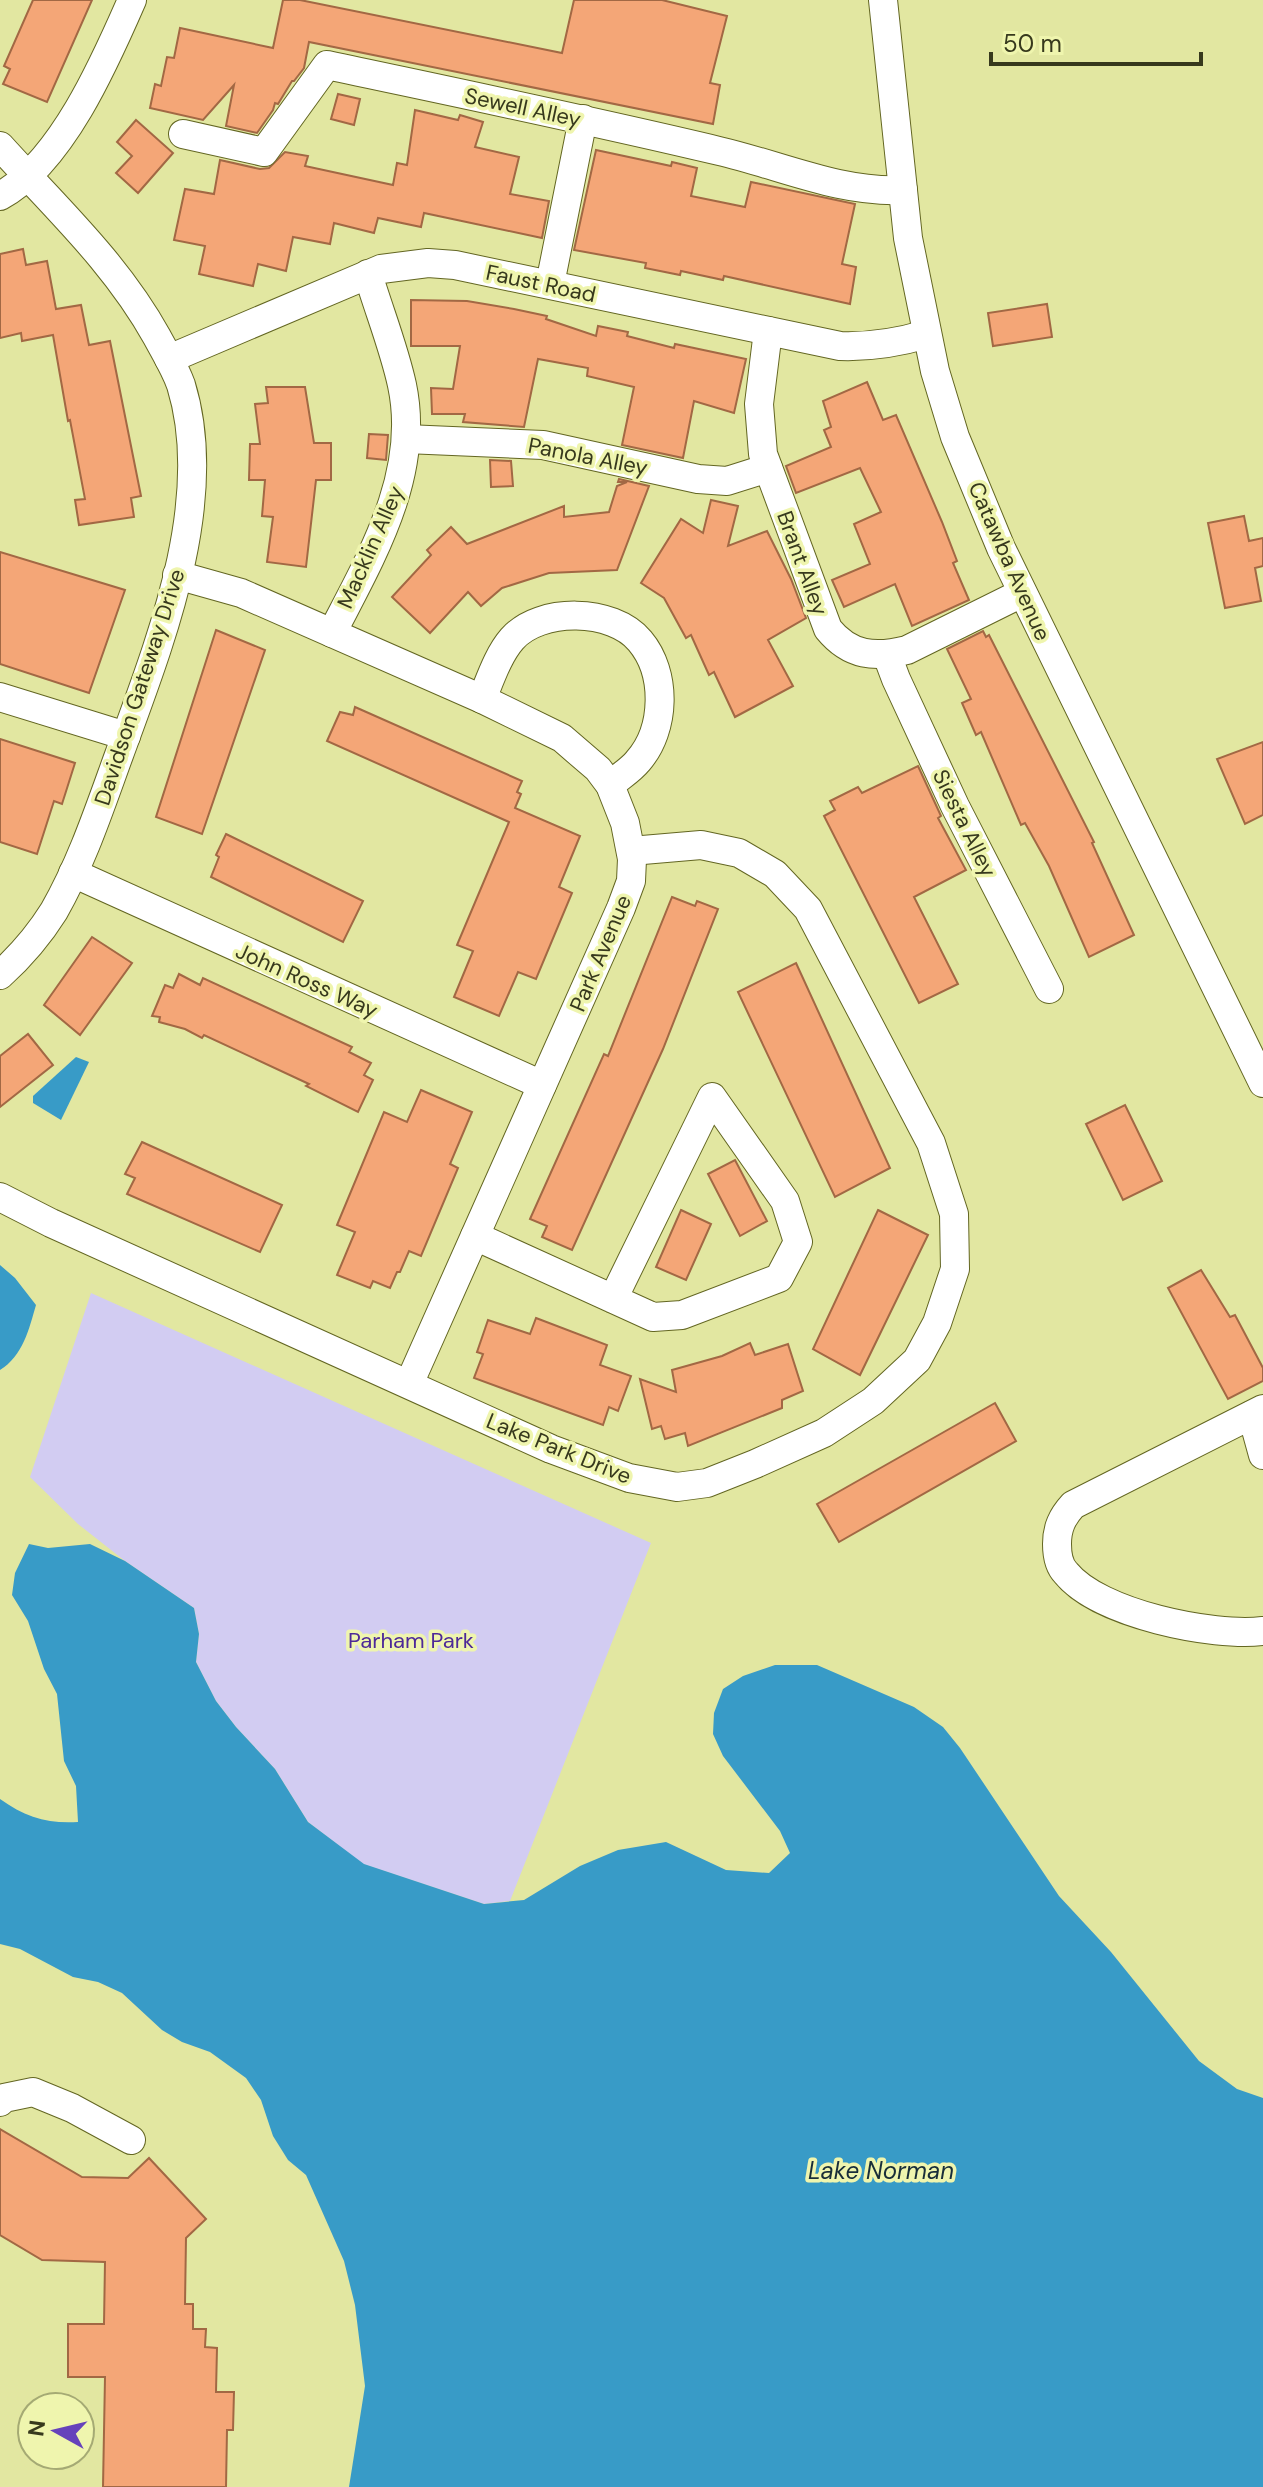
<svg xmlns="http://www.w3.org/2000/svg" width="1263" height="2487" viewBox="0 0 1263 2487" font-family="'DM Sans',sans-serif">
<rect width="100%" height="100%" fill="#e2e7a1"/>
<path fill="#d2ccf2" d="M91 1293 651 1543 510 1901 484 1904 363 1864 308 1822 275 1769 236 1727 216 1701 196 1662 199 1634 194 1608 125 1561 78 1524 30 1477Z"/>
<g fill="#389bc7">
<path d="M76 1057 89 1062 61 1120 33 1103V1096Z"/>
<path d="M0 1265 15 1278 36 1305C29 1329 23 1356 0 1370Z"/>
<path d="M29 1544 48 1548 90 1544 125 1561 194 1608 199 1634 196 1662 216 1701 236 1727 275 1769 308 1822 364 1864 484 1904 524 1900 580 1866 618 1850 666 1842 726 1870 769 1873 790 1853 780 1831 723 1756 713 1734 714 1713 723 1689 743 1676 775 1665H817L914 1707 943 1727 960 1748 1059 1896 1111 1952 1199 2061 1237 2089 1263 2098V2487H349L365 2386 355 2305 344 2261 306 2175 288 2160 273 2136 261 2100 246 2078 210 2052 182 2042 162 2030 122 1993 98 1982 73 1977 20 1949 0 1944V1799C25 1817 48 1824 78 1822L76 1786 64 1761 57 1694 44 1669 28 1621 12 1595 15 1573Z"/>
</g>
<g fill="#f4a677" stroke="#a26844" stroke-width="2">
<path d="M33 0H92L47 102 3 84 10 69 4 66Z"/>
<path d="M283 0H300L562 53 574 0H662L727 16 710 83 720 85 713 124 309 42 304 68 294 81H292L278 104 275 103 273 110 257 133 226 126 234 85 203 120 150 108 155 84 161 86 167 57 174 58 180 28 273 48Z"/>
<path d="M338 94 360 99 354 125 331 119Z"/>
<path d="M415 110 458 120 460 115 483 122 475 147 519 157 510 194 549 201 542 238 424 213 421 227 378 218 374 233 334 223 330 244 293 237 286 271 258 264 253 286 199 274 205 246 174 240 185 189 214 194 220 160 260 169 269 168 285 152 308 156 305 166 393 185 397 163 407 165Z"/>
<path d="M136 120 173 153 138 193 116 173 132 156 117 142Z"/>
<path d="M596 150 671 166 672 162 697 168 691 196 745 207 751 182 855 204 842 264 856 267 850 304 724 276 723 280 681 271 680 275 645 268 646 263 574 250Z"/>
<path d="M23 249 26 265 47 261 56 309 81 305 89 345 110 341 141 496 131 498 134 517 79 525 75 500 85 499 70 420 68 421 53 335 22 341 21 333 0 338V254Z"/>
<path d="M411 300 467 301 514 309 547 316 546 319 596 336 598 326 628 332 627 336 674 348 675 344 746 359 734 413 694 401 683 458 622 445 634 387 587 376 588 368 538 359 524 427 463 422 465 414H432L431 388 453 389 460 346H411Z"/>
<path d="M1047 304 1052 337 993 346 988 313Z"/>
<path d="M867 382 883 420 896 415 942 522 957 561 953 563 969 600 912 626 895 584 844 607 832 580 870 564 854 524 881 512 860 468 796 493 786 466 831 447 824 430 831 427 823 401Z"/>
<path d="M266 387H305L314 443H331V480H316L306 567 267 562 273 517 262 516 265 480H249L250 444H260L255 404 268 403Z"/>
<path d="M369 434 388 435 386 460 367 458Z"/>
<path d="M490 460 511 461 513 486 491 487Z"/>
<path d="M619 479 649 486 617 570 549 573 502 588 481 606 468 592 430 633 392 597 431 555 427 550 451 527 467 544 564 506V517L609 512 617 486 627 482H618Z"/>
<path d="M711 500 738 506 728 546 767 531 791 579 806 618 768 640 793 686 735 717 714 672 709 675 691 635 686 638 664 598 641 583 681 519 703 533Z"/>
<path d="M1244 516 1249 541 1263 538V566L1255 568 1261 601 1225 608 1208 523Z"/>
<path d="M0 552 125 590 89 693 0 664Z"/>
<path d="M216 630 265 650 202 834 156 817Z"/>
<path d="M983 631 986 637 989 635 1094 842 1092 843 1134 935 1089 957 1049 866 1025 823 1021 825 981 732 976 735 962 703 971 699 947 649Z"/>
<path d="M355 707 522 781 517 792 521 794 515 808 580 836 559 887 572 893 536 979 518 972 499 1016 454 997 473 951 457 945 509 822 327 741 340 712 353 715Z"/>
<path d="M0 739 75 763 62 804 54 801 37 854 0 842Z"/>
<path d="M1263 742V815L1245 824 1217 759Z"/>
<path d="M918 766 941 816 938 818 966 870 914 897 958 984 919 1003 824 816 835 810 830 801 858 787 862 793Z"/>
<path d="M226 834 363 901 343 942 211 877 219 857 216 855Z"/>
<path d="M672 897 695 906 697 901 718 909 663 1049 572 1250 542 1237 547 1226 530 1219 604 1054 608 1056Z"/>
<path d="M92 937 132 963 80 1035 44 1005Z"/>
<path d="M796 963 890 1168 835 1197 738 992Z"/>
<path d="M179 974 200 985 203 978 352 1047 349 1052 371 1063 364 1075 373 1080 358 1112 306 1086 309 1084 204 1035 202 1038 185 1029 159 1022 160 1017 152 1016 165 985 173 988Z"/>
<path d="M28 1034 53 1065 0 1107V1056Z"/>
<path d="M421 1090 472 1112 450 1164 458 1168 421 1256 409 1251 400 1272H397L390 1288 373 1281 370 1288 337 1275 355 1232 337 1225 384 1112 407 1122Z"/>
<path d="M1125 1105 1162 1181 1123 1200 1086 1124Z"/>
<path d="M142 1142 282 1205 260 1252 127 1194 135 1178 125 1174Z"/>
<path d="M735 1160 767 1221 740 1236 708 1174Z"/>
<path d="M681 1210 711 1224 686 1280 656 1267Z"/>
<path d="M878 1210 928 1235 860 1375 813 1349Z"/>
<path d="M1201 1270 1230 1317 1235 1315 1263 1368V1381L1228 1399 1168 1288Z"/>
<path d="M536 1318 607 1345 600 1365 631 1376 618 1411 609 1407 603 1425 474 1378 483 1354 477 1352 488 1320 530 1334Z"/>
<path d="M750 1343 755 1355 788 1344 803 1391 782 1400V1408L688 1446 685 1433 665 1439 661 1426 652 1429 640 1379 676 1392 672 1370 722 1356Z"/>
<path d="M995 1403 1016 1441 839 1542 817 1504Z"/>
<path d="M0 2129 82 2177 128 2178 149 2158 206 2219 186 2238 185 2304H193V2329H206L205 2347 217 2348 216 2392H234L233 2430H227L226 2487H103L105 2377H68V2324H104L105 2262 42 2260 0 2235Z"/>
</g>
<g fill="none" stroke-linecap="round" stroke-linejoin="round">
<defs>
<g id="street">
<path d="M883 0 908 238 935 371 955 437 1001 548 1263 1083"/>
<path d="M183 134 264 152 327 65C458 93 589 120 719 151 780 165 839 193 903 190"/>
<path d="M0 146C56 208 116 263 157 337 165 352 175 368 181 385 217 502 159 645 119 755 100 807 82 862 54 911 39 935 21 956 0 975"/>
<path d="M0 196C61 163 105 62 132 0"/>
<path d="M550 284 583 119"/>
<path d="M768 331 759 404 763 454 828 629C850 656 875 658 907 650L1022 593"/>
<path d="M169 359 381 269 428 263 455 265 840 346C870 347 897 343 927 334"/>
<path d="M406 439 543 445 698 479 727 481 768 468"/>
<path d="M177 575 241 593 482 699 562 738 598 769 610 785 625 823 632 859 631 881 621 908 409 1384"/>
<path d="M332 633C371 557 421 474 402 385 394 348 379 311 368 274"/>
<path d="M887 655 896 679 955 806 1049 989"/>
<path d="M0 697 126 736"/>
<path d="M482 699C490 680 498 655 512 639 540 607 613 608 640 641 667 673 666 729 638 761 631 770 619 777 610 785"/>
<path d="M73 873 542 1085"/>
<path d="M0 1197 51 1223 551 1449 629 1478 677 1487 707 1483 755 1464 824 1433 873 1401 917 1360 937 1323 955 1269 954 1214 931 1143 808 909 775 874 739 853 701 845 631 851"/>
<path d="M475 1236 653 1317 682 1315 779 1278 798 1242 785 1201 712 1097 613 1299"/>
<path d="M1263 1409 1073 1505C1062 1517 1057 1528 1057 1544 1057 1554 1059 1566 1066 1573 1099 1614 1213 1637 1263 1631"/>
<path d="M1252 1415 1263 1455"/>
<path d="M0 2102 4 2098 33 2092 72 2108 131 2140"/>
</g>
</defs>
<use href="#street" stroke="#636622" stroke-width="30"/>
<use href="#street" stroke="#fff" stroke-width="28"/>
</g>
<g text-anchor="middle" stroke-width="7" stroke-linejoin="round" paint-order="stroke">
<g font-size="22" fill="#37391d" stroke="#eff5ae">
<text transform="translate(523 107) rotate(12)" y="8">Sewell Alley</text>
<text transform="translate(541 283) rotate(12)" y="8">Faust Road</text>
<text transform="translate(588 456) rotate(11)" y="8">Panola Alley</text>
<text transform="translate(370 547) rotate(-66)" y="8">Macklin Alley</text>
<text transform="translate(1010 561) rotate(66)" y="8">Catawba Avenue</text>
<text transform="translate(803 563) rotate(70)" y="8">Brant Alley</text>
<text transform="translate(139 687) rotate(-72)" y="8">Davidson Gateway Drive</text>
<text transform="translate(965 823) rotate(64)" y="8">Siesta Alley</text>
<text transform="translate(600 953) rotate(-67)" y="8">Park Avenue</text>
<text transform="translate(307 980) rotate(24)" y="8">John Ross Way</text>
<text transform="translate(559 1448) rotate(22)" y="8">Lake Park Drive</text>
</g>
<g font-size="22" fill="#4d2998" stroke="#eff5ae">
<text x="411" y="1648">Parham Park</text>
</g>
<g font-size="24" font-style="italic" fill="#192e39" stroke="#eff5ae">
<text x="881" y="2179">Lake Norman</text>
</g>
</g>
<g transform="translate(56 2431) rotate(278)"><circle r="38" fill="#eff5ae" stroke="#a5aa74" stroke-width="2"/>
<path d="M0-6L14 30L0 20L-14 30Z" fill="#6642bb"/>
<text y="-12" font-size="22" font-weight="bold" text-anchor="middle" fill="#37391d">N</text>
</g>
<path d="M991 52v12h210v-12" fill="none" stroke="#37391d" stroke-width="4"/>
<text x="1003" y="52" font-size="24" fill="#37391d" stroke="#eff5ae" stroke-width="6" paint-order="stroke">50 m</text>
</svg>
